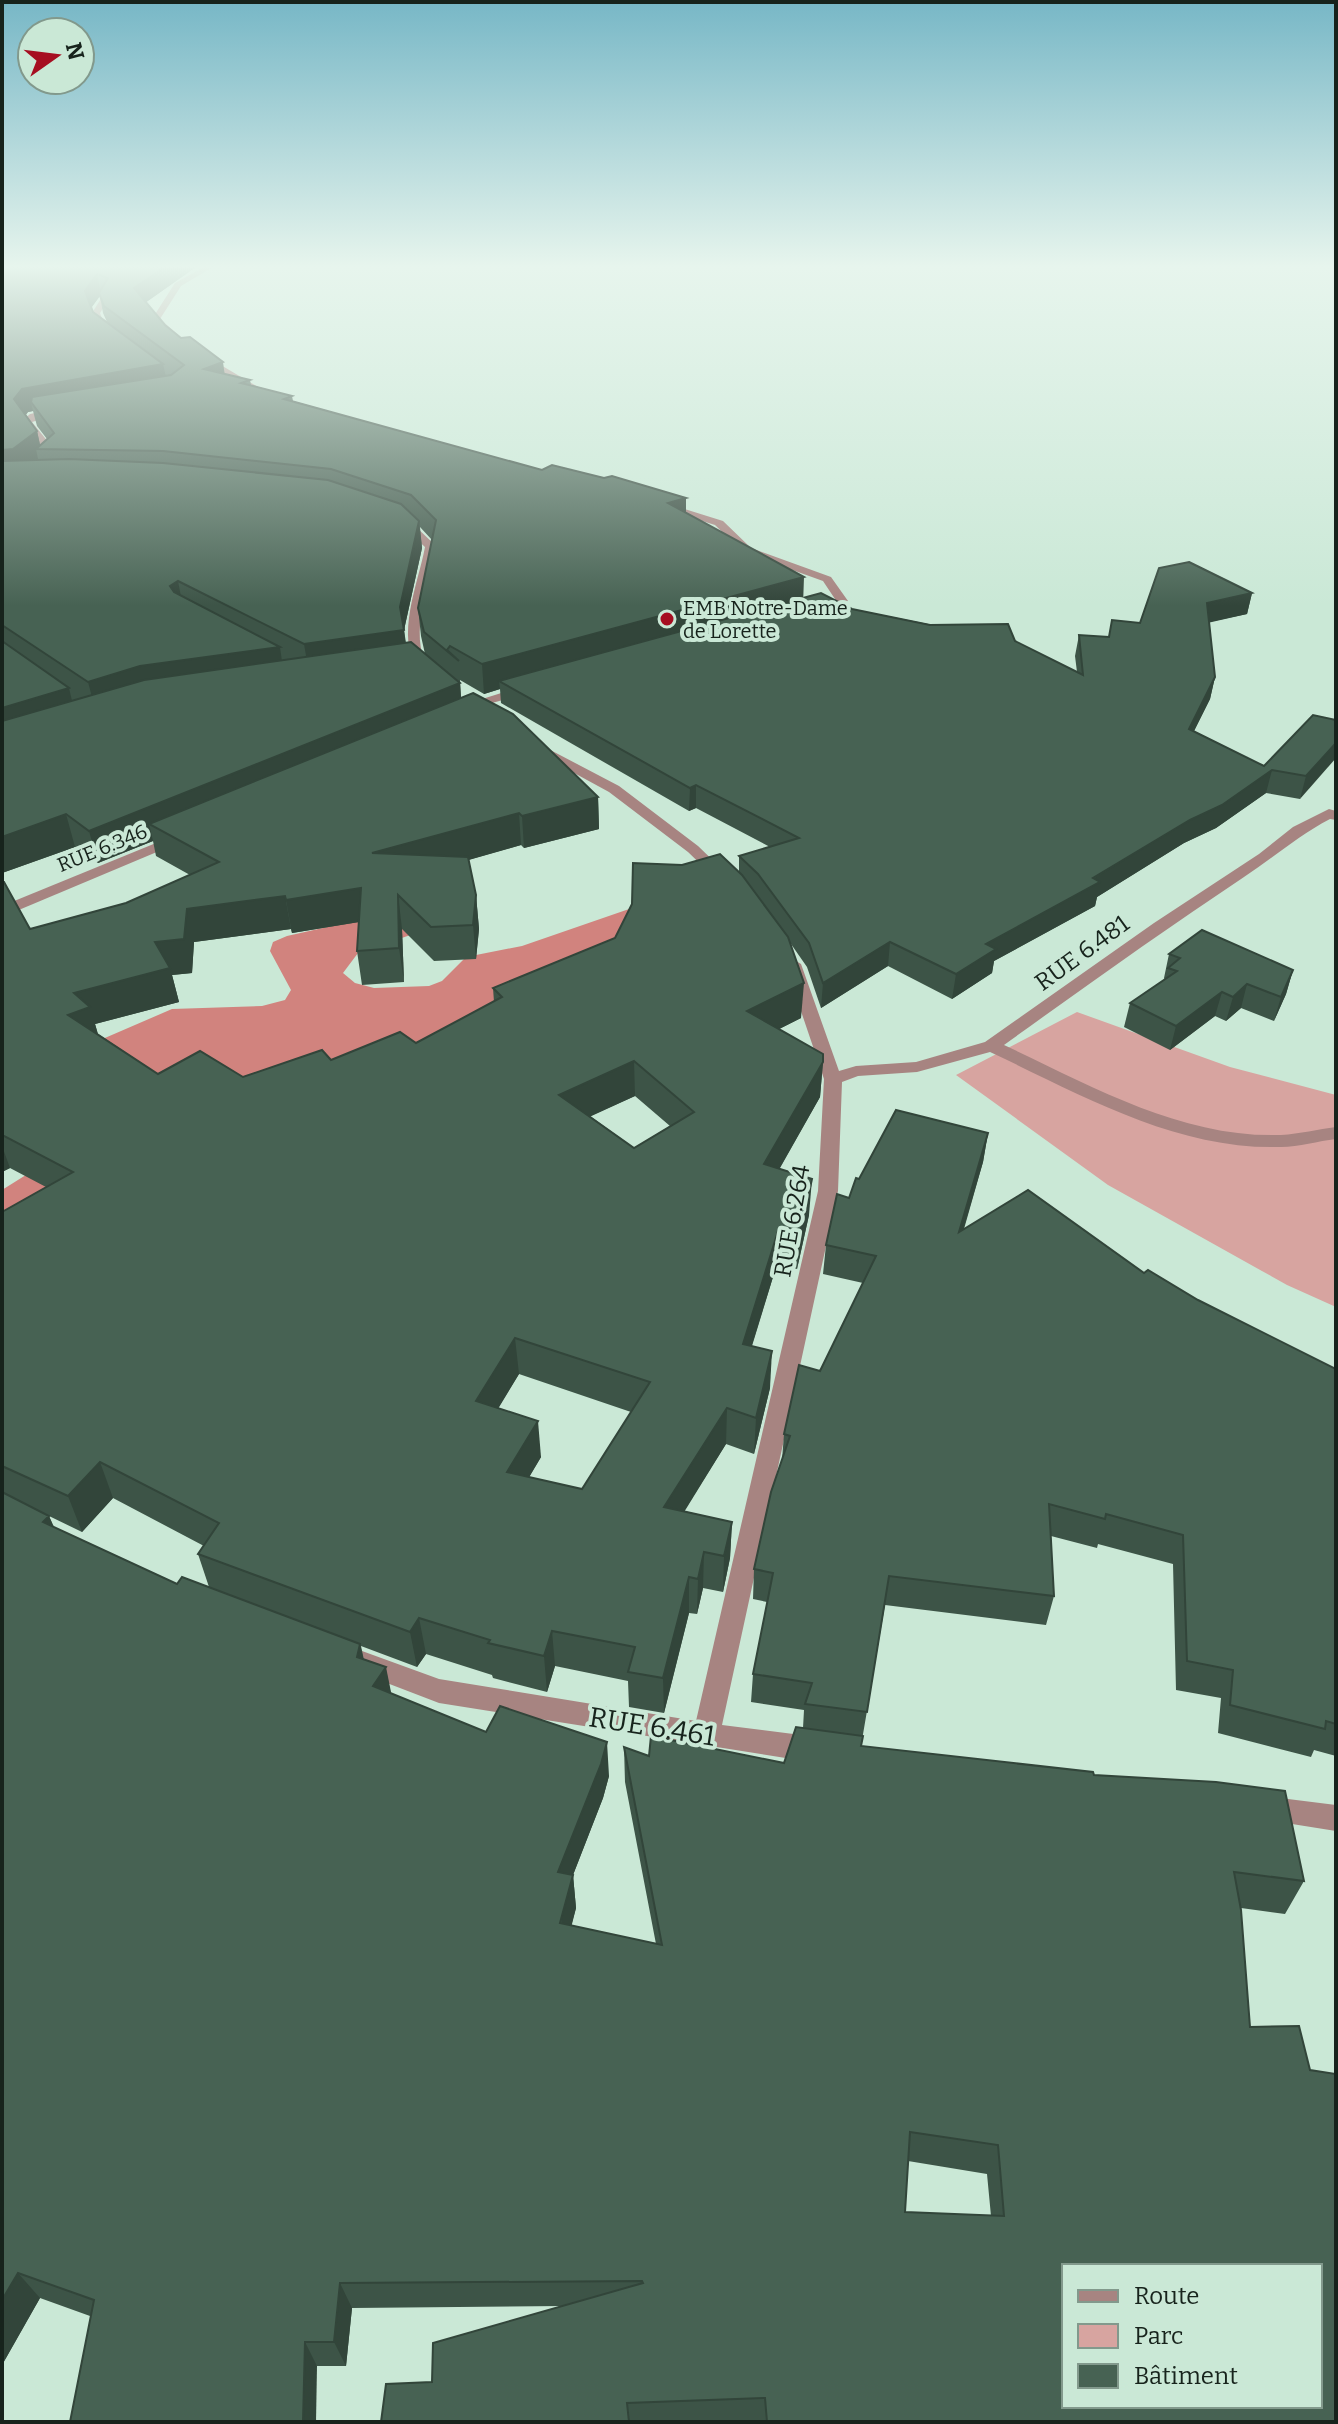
<svg xmlns="http://www.w3.org/2000/svg" width="1338" height="2424" viewBox="0 0 1338 2424" font-family="Bitter,serif">
<rect width="100%" height="100%" fill="#cae8d6"/>
<path fill="#d7a4a0" d="M1077 1012 1230 1067 1336 1095V1307L1287 1285 1108 1185 956 1075Z"/>
<path fill="#d1837e" d="M632 908 623 961 2 1251V1190L45 1163 2 1058 84 1047 172 1009 262 1006 285 1000 291 990 270 951 273 942 287 936 381 915 425 930 358 953 343 973 355 983 374 988 429 986 442 981 466 957 522 946Z"/>
<g fill="none" stroke-linecap="round" stroke-linejoin="round">
<g fill="#a78481" fill-rule="evenodd">
<path d="M204 267H213L181 286 160 319 178 335 171 337 152 319 175 283Z"/>
<path d="M102 297 109 299 100 313 106 329 115 338 100 332 92 313Z"/>
<path d="M202 354 260 388 261 390 254 392 199 359Z"/>
<path d="M59 408 62 413 32 422 57 453 48 464H42L47 453 22 421 30 414Z"/>
<path d="M659 501 723 521 751 548 831 577 848 601 808 611V607L835 599 823 581 743 552 715 525 655 506 654 504Z"/>
<path d="M401 520 413 524 436 546C430 583 408 633 428 668L422 672 418 671C395 635 418 585 425 547 416 538 405 531 396 523Z"/>
<path d="M523 686 529 690 528 693 467 710 460 706Z"/>
<path d="M537 743 619 786 698 846 727 874V880H717L688 852 609 792 532 750V744Z"/>
<path d="M1329 809 1336 811V820L1330 819C1299 835 1273 858 1244 877 1163 931 1083 988 1004 1045 1092 1086 1181 1138 1281 1135 1300 1134 1318 1129 1336 1127V1139C1318 1141 1299 1147 1281 1147 1176 1150 1082 1095 990 1052L917 1072 858 1076 842 1082 838 1191 722 1725 817 1737 827 1741 831 1750 827 1759 817 1763 439 1703 353 1670 349 1662 353 1654 362 1651 439 1679 696 1721 818 1191 824 1079 785 964 787 960 793 959 801 964 839 1071 856 1066 916 1062 985 1042 1154 923 1259 854 1293 827Z"/>
<path d="M178 834 185 838 183 841 14 912H2V906Z"/>
<path d="M1265 1796 1336 1805V1831L1255 1818 1251 1809 1255 1800Z"/>
</g>
</g>
<g fill="#3d5447" fill-rule="evenodd">
<path d="M2 267H196L146 302 165 325 225 374 250 380 251 385 292 396 293 401 686 512 803 598 852 609 1015 641 1077 672 1075 656 1079 635 1109 637 1140 623 1252 593 1247 614 1209 622 1215 677 1210 699 1194 731 1264 766 1336 720 1300 799 1266 793 1216 828 1184 843 1097 897 1095 906 994 961 992 973 952 999 888 966 821 1008 807 967 791 944 801 1018 779 1029 823 1062 820 1097 780 1168 809 1215 797 1269 777 1264 752 1346 770 1388 754 1454 726 1444 684 1511 732 1522 730 1558 723 1592 703 1588 697 1614 689 1613 664 1713 629 1707 628 1681 555 1666 547 1692 493 1678 492 1675 426 1654 417 1667 361 1646 364 1660 392 1694 486 1732 609 1776 603 1798 573 1875 576 1908 571 1926 656 1944 625 1782 624 1747 649 1756 784 1763 803 1728 804 1710 751 1702 753 1674 767 1602 753 1599 754 1569 782 1460 784 1434 820 1371 863 1283 823 1274 826 1245 859 1179 988 1133 983 1162 964 1229 1144 1273 1336 1369V1756L1314 1750 1311 1757 1218 1733 1221 1698 1176 1690 1173 1564 1098 1544 1097 1548 1051 1536 1054 1596 1046 1625 885 1605 861 1746 1094 1775 1304 1881 1285 1914 1241 1908 1250 2027 1310 2070 1336 2422H761V2420L714 2422H381L432 2382 562 2306 352 2308 346 2366H317L90 2316 40 2298 2 2365V1212L46 1187 10 1168 2 1172V882L30 929 126 903 190 875 156 856 153 841 98 863 75 847 2 873ZM100 296 103 313 107 322 93 312 91 308ZM33 411 37 426 47 439 40 445 37 431 25 415 28 412ZM420 527 432 540 418 608 421 636 425 654 406 643 404 630 422 548ZM460 680 484 694 500 689 501 703 689 811 696 808 770 847 739 856V872L615 938 493 988 494 1002 416 1043 243 1077 158 1074 98 1034 95 1024 179 1002 172 975 192 973 194 942 291 929 292 933 359 922 357 951 362 985 404 982 402 929 434 961 476 959 479 929 476 895 468 860 521 845 524 848 599 829 598 797 461 698ZM635 1096 670 1126 634 1148 590 1116ZM519 1374 631 1412 582 1489 529 1477 541 1457 498 1408ZM113 1498 204 1546 198 1554 209 1587 177 1584 54 1527 49 1516 82 1532ZM908 2161 987 2174 991 2216 905 2212Z"/>
<path d="M1169 954 1293 970 1286 994 1274 1021 1241 1008 1226 1021 1215 1016 1170 1050 1124 1027 1130 1003 1165 980 1164 978Z"/>
</g>
<g fill="#32453a">
<path d="M165 267H196L138 308 134 288Z"/>
<path d="M97 274 101 294 89 311 85 291Z"/>
<path d="M223 362 226 384 204 369Z"/>
<path d="M163 364 168 386 31 402 33 411 28 412 20 423 14 399 22 389Z"/>
<path d="M37 431 41 449H36L38 459 19 474 2 476V450Z"/>
<path d="M686 498V524L668 503Z"/>
<path d="M419 521 422 548 404 630 407 658 309 673 304 644 400 607Z"/>
<path d="M804 577 803 605 499 681 500 689 484 694 482 664Z"/>
<path d="M178 581 183 608 170 586Z"/>
<path d="M1252 593 1247 614 1203 624 1207 603Z"/>
<path d="M280 647 284 676 96 712 88 682 140 666Z"/>
<path d="M1215 677 1210 699 1184 751 1189 729Z"/>
<path d="M460 683 462 713 149 824 153 841 98 863 89 831Z"/>
<path d="M69 688 76 718 2 741V708Z"/>
<path d="M1336 743V758L1300 799 1306 776Z"/>
<path d="M1272 770 1266 793 1216 828 1184 843 1097 897 1095 906 994 961 992 973 952 999 956 974 986 944Z"/>
<path d="M696 785V808L689 811 690 788Z"/>
<path d="M598 797 599 829 524 848 522 816Z"/>
<path d="M519 813 521 845 377 886 372 853Z"/>
<path d="M66 814 75 847 2 873V837Z"/>
<path d="M361 888 365 921 292 933 286 900Z"/>
<path d="M398 895 402 929 404 982 399 948Z"/>
<path d="M476 895 479 929 476 959 473 925Z"/>
<path d="M285 896 291 929 194 942 192 973 172 975 179 1002 95 1024 100 1042 68 1015 74 993 187 909Z"/>
<path d="M890 942 888 966 821 1008 823 983Z"/>
<path d="M1293 970 1286 994 1274 1021 1281 997Z"/>
<path d="M804 983 801 1018 746 1046 747 1011Z"/>
<path d="M1247 984 1241 1008 1226 1021 1233 997Z"/>
<path d="M1222 992 1215 1016 1170 1050 1176 1026Z"/>
<path d="M634 1061 635 1096 561 1130 559 1095Z"/>
<path d="M823 1062 820 1097 762 1199 764 1164Z"/>
<path d="M988 1133 983 1162 954 1261 959 1232Z"/>
<path d="M2 1146 10 1168 2 1172Z"/>
<path d="M812 1179 809 1215 797 1269 800 1233Z"/>
<path d="M779 1228 777 1264 741 1380 743 1344Z"/>
<path d="M515 1338 519 1374 481 1437 476 1401Z"/>
<path d="M772 1351 770 1388 754 1454 756 1418Z"/>
<path d="M727 1408 726 1444 665 1543 664 1507Z"/>
<path d="M538 1421 541 1457 511 1508 507 1472Z"/>
<path d="M100 1462 113 1498 82 1532 68 1496Z"/>
<path d="M49 1516 64 1552 43 1522Z"/>
<path d="M732 1522 730 1558 723 1592 724 1556Z"/>
<path d="M704 1552 703 1588 697 1614 698 1579Z"/>
<path d="M689 1577V1613L664 1713 663 1678Z"/>
<path d="M419 1618 426 1654 417 1667 410 1632Z"/>
<path d="M552 1631 555 1666 547 1692 544 1656Z"/>
<path d="M360 1644 368 1679 357 1657Z"/>
<path d="M386 1667 393 1702 373 1686Z"/>
<path d="M607 1742 609 1776 603 1798 573 1875 576 1908 564 1956 558 1872Z"/>
<path d="M18 2273 40 2298 2 2365V2300Z"/>
<path d="M340 2283 352 2308 346 2366 334 2342Z"/>
<path d="M305 2342 317 2366 316 2422H303Z"/>
</g>
<g fill="#476253" stroke="#32453a" stroke-width="2" fill-rule="evenodd">
<path d="M2 267H165L134 288 165 325 181 338 190 337 223 362 204 369 250 380 241 383 292 396 284 399 542 470 552 465 604 478 612 476 686 498 668 503 804 577 482 664 450 646 447 650 459 661 424 632 418 608 436 520 411 495 331 469 163 451 36 449 54 433 31 402 32 397 171 375 184 365 104 306 99 293 108 278 97 274 85 291 93 312 163 364 22 389 14 399 37 431 13 449 2 450Z"/>
<path d="M69 459 163 463 328 480 401 504 419 521 400 607 404 630 304 644 178 581 170 586 174 592 280 647 140 666 88 682 2 625V461Z"/>
<path d="M1189 562 1252 593 1207 603 1215 677 1189 729 1264 766 1313 715 1336 720V743L1306 776 1272 770 1222 805 1190 820 1093 878 1100 882 986 944 996 949 956 974 890 942 823 983 809 943 758 874 739 856 799 838 696 785 690 788 499 681 821 593 852 609 930 625 1008 624 1015 641 1083 675 1079 635 1109 637 1112 620 1140 623 1159 568Z"/>
<path d="M2 641 69 688 2 708Z"/>
<path d="M411 642 460 683 89 831 66 814 2 837V721L144 680Z"/>
<path d="M473 693 513 714 598 797 522 816 519 813 372 853 468 857 476 895 473 925 431 927 398 895 399 948 357 951 361 888 286 900 285 896 187 909 184 939 155 942 170 968 74 993 90 1007 68 1015 158 1074 200 1051 243 1077 322 1050 331 1060 400 1032 416 1043 502 997 493 988 615 938 632 904 633 863 682 865 720 854 742 875 788 937 804 983 747 1011 823 1054V1062L764 1164 812 1179 800 1233 779 1228 743 1344 772 1351 756 1418 727 1408 664 1507 732 1522 724 1556 704 1552 698 1579 689 1577 663 1678 628 1672 635 1647 552 1631 544 1656 488 1643 490 1640 419 1618 410 1632 198 1554 219 1523 100 1462 68 1496 2 1466V1212L73 1172 2 1135V882H4L30 929 126 903 219 862 149 824ZM634 1061 694 1112 634 1148 559 1095ZM515 1338 650 1382 582 1489 507 1472 538 1421 476 1401Z"/>
<path d="M1202 930 1293 970 1281 997 1247 984 1233 997 1222 992 1176 1026 1130 1003 1177 971 1168 968 1180 958 1169 954Z"/>
<path d="M896 1110 988 1133 959 1232 1028 1190 1144 1273 1148 1270 1198 1300 1336 1369V1724L1326 1721 1325 1729 1230 1705 1233 1670 1187 1661 1183 1535 1106 1514 1105 1519 1049 1504 1054 1596 889 1576 867 1712 805 1704 812 1683 753 1674 773 1573 754 1569 771 1492 790 1436 784 1434 799 1365 820 1371 876 1256 826 1245 837 1194 849 1198 856 1178 859 1179Z"/>
<path d="M2 1492 49 1516 43 1522 177 1584 182 1577 360 1644 357 1657 386 1667 373 1686 486 1732 500 1706 607 1742 601 1764 558 1872 573 1875 560 1923 662 1945 624 1747 649 1756 651 1736 784 1763 796 1727 863 1736 861 1746 1093 1772 1094 1775 1216 1782 1285 1791 1304 1881 1234 1872 1241 1910 1250 2027 1299 2026 1310 2070 1336 2074V2422H767L765 2398 627 2403 629 2422H381L386 2384 432 2382 433 2343 643 2283 642 2281 340 2283 334 2342H305L303 2422H70L94 2300 18 2273 2 2300ZM910 2132 998 2145 1004 2216 905 2212ZM1064 2266H1320V2406H1064Z"/>
</g>
<linearGradient id="sky" x2="0" y2="1"><stop stop-color="#77b7c6"/><stop offset="0.44" stop-color="#e7f5ed"/><stop offset="1" stop-color="#e7f5ed" stop-opacity="0"/></linearGradient>
<rect width="1338" height="606" fill="url(#sky)"/>
<circle fill="#a60e21" stroke="#cae8d6" stroke-width="3" cx="667" cy="619" r="8"/>
<g text-anchor="middle" stroke-width="8" stroke-linejoin="round" paint-order="stroke">
<g font-size="20" fill="#17231c" stroke="#cae8d6" text-anchor="start">
<text x="683" y="615">EMB Notre-Dame<tspan x="683" dy="23">de Lorette</tspan></text>
</g>
<g font-size="20" fill="#17231c" stroke="#cae8d6">
<text transform="translate(102 848) rotate(-22)" y="7">RUE 6.346</text>
</g>
<g font-size="24" fill="#17231c" stroke="#cae8d6">
<text transform="translate(1082 953) rotate(-36)" y="8">RUE 6.481</text>
<text transform="translate(792 1221) rotate(-80)" y="8">RUE 6.264</text>
</g>
<g font-size="28" fill="#17231c" stroke="#cae8d6">
<text transform="translate(652 1726) rotate(9)" y="10">RUE 6.461</text>
</g>
</g>
<rect width="1338" height="2424" fill="none" stroke="#17231c" stroke-width="8"/>
<rect x="1062" y="2264" width="260" height="144" fill="#cae8d6" stroke="#82998c" stroke-width="2"/>
<rect x="1078" y="2290" width="40" height="12" fill="#a78481" stroke="#82998c" stroke-width="2"/>
<text x="1134" y="2304" font-size="24" fill="#17231c">Route</text>
<rect x="1078" y="2324" width="40" height="24" fill="#d7a4a0" stroke="#82998c" stroke-width="2"/>
<text x="1134" y="2344" font-size="24" fill="#17231c">Parc</text>
<rect x="1078" y="2364" width="40" height="24" fill="#476253" stroke="#82998c" stroke-width="2"/>
<text x="1134" y="2384" font-size="24" fill="#17231c">Bâtiment</text>
<g transform="translate(56 56) rotate(76)"><circle r="38" fill="#cae8d6" stroke="#82998c" stroke-width="2"/>
<path d="M0-6L14 30L0 20L-14 30Z" fill="#a60e21"/>
<text y="-12" font-size="22" font-weight="bold" text-anchor="middle" fill="#17231c">N</text>
</g>
</svg>
